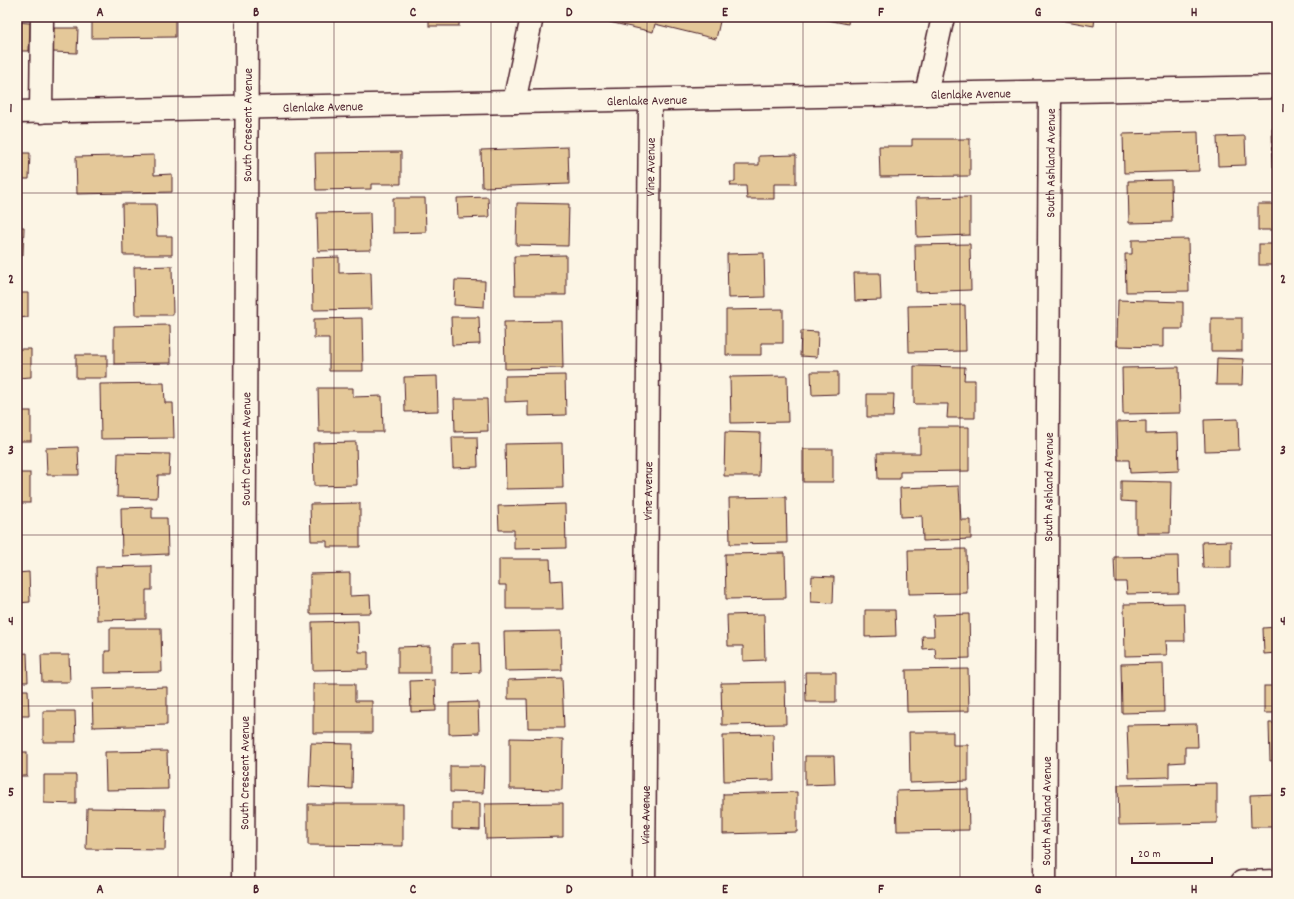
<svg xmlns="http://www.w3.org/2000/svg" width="1294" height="899" viewBox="0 0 1294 899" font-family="Dekko,sans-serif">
<rect width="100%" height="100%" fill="#fcf5e5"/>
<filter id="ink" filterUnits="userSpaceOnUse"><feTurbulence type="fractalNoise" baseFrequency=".025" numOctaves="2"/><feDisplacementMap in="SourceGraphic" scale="8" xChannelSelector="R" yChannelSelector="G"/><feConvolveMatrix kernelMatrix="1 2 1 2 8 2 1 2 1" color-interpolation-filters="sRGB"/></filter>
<g filter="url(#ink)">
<g fill="#e4c899" stroke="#4a1f2b">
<path d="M92 17H175V37L92 38Z"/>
<rect x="429" y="17" width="30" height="9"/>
<path d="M610 17H721L716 39 655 24 653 32 609 22Z"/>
<path d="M812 17H849L848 24Z"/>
<path d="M1044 17H1095L1094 26Z"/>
<path d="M17 22 30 23 29 51H17Z"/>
<path d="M54 28H78L77 53 53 52Z"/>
<path d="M1272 128H1277V167H1273Z"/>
<path d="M1198 132 1199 171 1124 173 1123 134Z"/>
<path d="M1245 136 1246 165 1218 166 1217 137Z"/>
<path d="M912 139H970V176L880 177 879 146H912Z"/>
<path d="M568 147 569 184 482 187 481 150Z"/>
<path d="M401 152V184H371V189L316 190 315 153Z"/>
<path d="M17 153H30L29 179H17Z"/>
<path d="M154 155V175L172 174V192L77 194 76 157Z"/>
<path d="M796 155V184H774V199H747L746 186H731L730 182H735V165H759V156Z"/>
<path d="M1171 180 1172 222 1129 223 1128 181Z"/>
<path d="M488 197 489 217 458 218 457 198Z"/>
<path d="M970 197V235L917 237 916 198Z"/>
<path d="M393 198H425L426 232 393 233Z"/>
<path d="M517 203 569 204 568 246 516 245Z"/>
<path d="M122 204H156L157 236H172V255H123Z"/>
<rect x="1258" y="204" width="19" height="26"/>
<path d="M370 212 371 250 318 251 317 213Z"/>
<path d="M17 227H24L23 255H17Z"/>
<path d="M1188 239 1189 291 1126 292 1125 254H1132V240Z"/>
<path d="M970 244 971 290 916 292 915 245Z"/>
<rect x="1259" y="244" width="18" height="21"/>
<path d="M764 253 765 297 728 298 727 254Z"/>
<path d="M566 255V295H515L514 256Z"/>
<path d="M339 257V273L371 272 372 309 313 310 312 258Z"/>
<path d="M172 266 173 315H135L134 267Z"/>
<path d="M854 273H880L881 300 855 301Z"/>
<path d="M455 280 485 281 484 307 454 305Z"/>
<path d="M17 293H28V317L17 318Z"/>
<path d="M1118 300 1183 302V329H1163V347L1117 346Z"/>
<path d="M965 305 966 351 909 352 908 306Z"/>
<path d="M783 309V343H761V355H726V310Z"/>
<path d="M451 317H479L480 344 452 345Z"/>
<path d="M362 318 363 371H329V338H314V319Z"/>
<rect x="1211" y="318" width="31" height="33"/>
<path d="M562 321 563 368 505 369 504 322Z"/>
<path d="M170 325 171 363 114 364V326Z"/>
<path d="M801 331 818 332 817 357 800 356Z"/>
<path d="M17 349H31V377L17 378Z"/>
<rect x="76" y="355" width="31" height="23"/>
<path d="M1217 358 1243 359 1242 385H1216Z"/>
<path d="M914 366 965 367 964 380H975V418H947L948 404H914Z"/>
<path d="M1179 367 1180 413 1123 414 1122 368Z"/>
<path d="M811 372H838V394L812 395Z"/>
<path d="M565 375 566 415 528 416V401L505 402V376Z"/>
<path d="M437 376 438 411 405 412 404 377Z"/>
<path d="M787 376 788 422 731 423 730 377Z"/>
<path d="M164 383 165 403H173L174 438 101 439 100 384Z"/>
<path d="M318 388H353V397L382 396 383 432H319Z"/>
<path d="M867 394H894L893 417H867Z"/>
<path d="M454 399H487L488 431 455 432Z"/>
<rect x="17" y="411" width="14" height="30"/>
<path d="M1238 419 1239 450 1205 451 1204 420Z"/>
<path d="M1146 421V434L1178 433 1179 471 1130 473 1129 460H1118L1117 422Z"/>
<path d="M920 427H969V471L900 472V479H878L877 453H920Z"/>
<path d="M725 432 760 433 759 476H724Z"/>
<path d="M452 437H477L478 467 453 468Z"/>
<path d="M356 442 357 485 314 486 313 443Z"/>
<path d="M562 443 563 488 506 489 505 444Z"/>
<path d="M78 447 79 475H47L46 448Z"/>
<rect x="803" y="449" width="30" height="33"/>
<path d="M118 453 170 454 169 475H158L157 498 117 497Z"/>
<rect x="17" y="473" width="13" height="30"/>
<path d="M1121 481 1171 482 1170 533H1136V502L1121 501Z"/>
<path d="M959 486 961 520H971V539L923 541 922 516 901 517 900 488Z"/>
<path d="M786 497 787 543 730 544 729 498Z"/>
<path d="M360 503V547H327V541H311L310 504Z"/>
<path d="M565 504 566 548 514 549V530H499L498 506Z"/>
<path d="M152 507V518H167L168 554 122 556 121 508Z"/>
<path d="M1231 541V568H1203L1202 542Z"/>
<path d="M966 549 967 593 909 594 908 550Z"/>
<path d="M785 553 786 598 726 599 725 554Z"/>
<path d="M1178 556 1179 593 1127 594 1126 582H1115L1114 557Z"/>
<path d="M499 559H550L551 581 562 580 563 609H506V585H499Z"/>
<path d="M152 566V590H146V619L97 620 96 567Z"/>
<path d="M29 572 30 602 17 603V573Z"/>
<path d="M350 573V596L370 595 371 613 310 614V574Z"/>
<path d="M812 576 834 577 833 603 811 602Z"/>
<path d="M1184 603 1185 641H1166L1167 655 1125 656 1124 604Z"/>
<path d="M865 610H895L896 636 865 637Z"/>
<path d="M764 614 765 660 743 661V646H728L727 615Z"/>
<path d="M969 614 970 658 936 659 935 648 923 649 922 636H934L933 615Z"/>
<path d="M358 621 359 652H368V669L313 670 312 622Z"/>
<path d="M1277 627V653L1264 654 1263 628Z"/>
<path d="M110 628H161L162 672 105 673V651H110Z"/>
<path d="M561 631 562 670 505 671 504 632Z"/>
<path d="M479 643 480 672 452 673V644Z"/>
<path d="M430 646V673H398V647Z"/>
<path d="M27 653 28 682H17V654Z"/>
<path d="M41 655H69L70 682H42Z"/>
<path d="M1163 663 1164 712 1122 713 1121 664Z"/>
<path d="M968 669 969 711 907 712 906 670Z"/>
<path d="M805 672H836V702H806Z"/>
<path d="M562 678 564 728H528L527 699H508V680Z"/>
<path d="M435 680 436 711 411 712 410 681Z"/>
<path d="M785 682 786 724 722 725 721 683Z"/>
<path d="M313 684H355V701H372V733H313Z"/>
<rect x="1264" y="686" width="13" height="27"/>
<path d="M167 687V725L93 727 92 689Z"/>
<path d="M17 690H28L29 716H17Z"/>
<path d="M478 702 479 733 449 734V703Z"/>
<path d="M43 711H75L76 742H43Z"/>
<path d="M1269 723H1277V760L1270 761Z"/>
<path d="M1197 724 1198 747H1185V762L1169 763V777L1129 778 1127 725Z"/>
<path d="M909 732H953V745H968V781L910 783Z"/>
<path d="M773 734 774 780 724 781 723 735Z"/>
<path d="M510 738 563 739 562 790 510 789Z"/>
<path d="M311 743 353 744 352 789 309 787Z"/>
<path d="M167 751 168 789 106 790 105 752Z"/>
<rect x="17" y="752" width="10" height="24"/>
<path d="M805 756H834L835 784 805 785Z"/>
<path d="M450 766H484L483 793 450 792Z"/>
<path d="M44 775H76V804L44 803Z"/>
<path d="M1217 783V823L1119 825 1118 785Z"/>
<path d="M968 789 969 830 897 831 896 791Z"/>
<path d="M797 792V832L723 834V794Z"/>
<path d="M1277 794V827H1251L1250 795Z"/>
<path d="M452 803H480V830L452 829Z"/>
<path d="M563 803V837L486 839 485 804Z"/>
<path d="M308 804H403V846L308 845Z"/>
<path d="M87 808 166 809 165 850 86 849Z"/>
</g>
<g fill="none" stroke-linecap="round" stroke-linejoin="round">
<defs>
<g id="minor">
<path d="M926 94 943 17"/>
<path d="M514 102 532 17"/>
<path id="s1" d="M17 112 1277 87"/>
<path d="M41 112 42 17"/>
<path id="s2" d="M243 882 247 17"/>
<path id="s3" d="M644 882 650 100"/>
<path id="s4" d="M1045 882 1050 92"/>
<path d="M1242 882 1277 881"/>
</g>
</defs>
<use href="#minor" stroke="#4a1f2b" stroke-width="25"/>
<use href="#minor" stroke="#fcf5e5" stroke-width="22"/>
</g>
</g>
<path fill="none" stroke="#4a1f2b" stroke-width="1" stroke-opacity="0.55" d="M178 17V882M334 17V882M491 17V882M647 17V882M803 17V882M960 17V882M1116 17V882M17 193H1277M17 364H1277M17 535H1277M17 706H1277"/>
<g text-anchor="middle" stroke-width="3" stroke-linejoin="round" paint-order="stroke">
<g font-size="13" fill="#4a1f2b" stroke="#fcf5e5">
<text dy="5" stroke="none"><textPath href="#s1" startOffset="954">Glenlake Avenue</textPath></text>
<text dy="5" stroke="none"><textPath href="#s1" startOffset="630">Glenlake Avenue</textPath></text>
<text dy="5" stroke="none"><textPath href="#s1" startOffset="306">Glenlake Avenue</textPath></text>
<text dy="5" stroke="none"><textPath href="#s2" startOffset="757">South Crescent Avenue</textPath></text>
<text dy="5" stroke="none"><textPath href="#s4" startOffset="719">South Ashland Avenue</textPath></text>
<text dy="5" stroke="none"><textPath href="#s3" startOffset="715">Vine Avenue</textPath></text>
<text dy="5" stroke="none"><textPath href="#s2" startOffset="433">South Crescent Avenue</textPath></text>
<text dy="5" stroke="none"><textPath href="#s4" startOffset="395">South Ashland Avenue</textPath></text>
<text dy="5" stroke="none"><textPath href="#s3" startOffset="391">Vine Avenue</textPath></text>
<text dy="5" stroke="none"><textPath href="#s2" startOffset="109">South Crescent Avenue</textPath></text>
<text dy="5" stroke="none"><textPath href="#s4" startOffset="71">South Ashland Avenue</textPath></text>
<text dy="5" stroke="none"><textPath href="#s3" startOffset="67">Vine Avenue</textPath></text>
</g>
</g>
<rect width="1294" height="899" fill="none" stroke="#fcf5e5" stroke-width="44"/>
<path d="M1132 857v6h80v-6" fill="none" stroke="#4a1f2b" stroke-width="2"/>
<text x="1138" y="857" font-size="12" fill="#4a1f2b" stroke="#fcf5e5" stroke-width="3" paint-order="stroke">20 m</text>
<rect x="22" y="22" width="1250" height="855" fill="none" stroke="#4a1f2b" stroke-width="1.5"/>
<g font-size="13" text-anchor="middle" font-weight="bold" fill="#4a1f2b">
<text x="100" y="16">A</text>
<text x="256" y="16">B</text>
<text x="413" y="16">C</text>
<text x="569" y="16">D</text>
<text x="725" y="16">E</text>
<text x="881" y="16">F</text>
<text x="1038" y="16">G</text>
<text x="1194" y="16">H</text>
<text x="11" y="112">1</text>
<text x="1283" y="112">1</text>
<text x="11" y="283">2</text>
<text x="1283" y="283">2</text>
<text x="11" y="454">3</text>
<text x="1283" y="454">3</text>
<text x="11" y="625">4</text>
<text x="1283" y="625">4</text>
<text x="11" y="796">5</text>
<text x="1283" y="796">5</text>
<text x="100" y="893">A</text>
<text x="256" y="893">B</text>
<text x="413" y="893">C</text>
<text x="569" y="893">D</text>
<text x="725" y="893">E</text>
<text x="881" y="893">F</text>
<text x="1038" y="893">G</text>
<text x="1194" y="893">H</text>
</g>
</svg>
